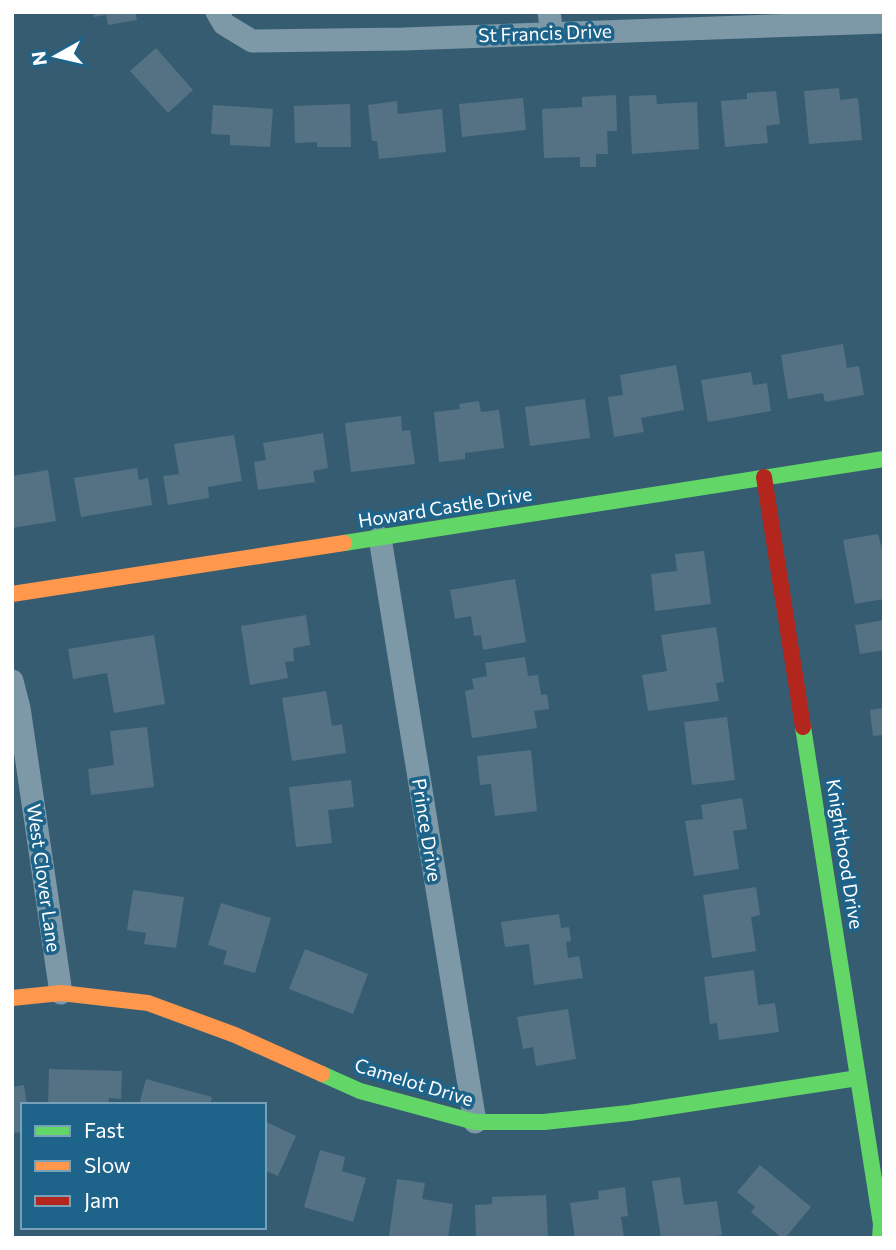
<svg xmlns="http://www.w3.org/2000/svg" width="896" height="1250" viewBox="0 0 896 1250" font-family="Commissioner,sans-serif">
<rect width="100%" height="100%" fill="#365c72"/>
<g fill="#547284">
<path d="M93 12H135L137 20 108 25 106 15 94 17Z"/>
<path d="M156 48 193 90 168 113 130 71Z"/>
<path d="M839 88 840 100 858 98 862 140 809 144 804 91Z"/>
<path d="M776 91 780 124 766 126 768 143 725 147 721 101 747 99V93Z"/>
<path d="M616 95 617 131H607L608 154H596V167H580V157L544 158 542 109 582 107V97Z"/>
<path d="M656 95 657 104 697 102 699 149 632 154 629 96Z"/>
<path d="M523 98 526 130 462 137 459 104Z"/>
<path d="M397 101 398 114 442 109 446 152 379 159 377 141H372L368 105Z"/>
<path d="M350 104 351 147H317V142L295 143 294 106Z"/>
<path d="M213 105 273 109 270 147 230 145V135L211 134Z"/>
<path d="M843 344 847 368 859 366 864 395 825 402 823 393 788 399 781 355Z"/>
<path d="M676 365 684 410 641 418 644 432 614 437 608 397 623 395 620 375Z"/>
<path d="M751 372 753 385 767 383 771 411 708 422 701 380Z"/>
<path d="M585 399 590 438 530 446 525 407Z"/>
<path d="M479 401 481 412 499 410 504 448 465 453V459L439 462 434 412 460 409 459 404Z"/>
<path d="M401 416 402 431 410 430 415 464 351 472 345 423Z"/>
<path d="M323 433 328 468 313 471 315 482 258 490 254 462 266 460 263 443Z"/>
<path d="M234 435 242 481 208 487 209 498 168 505 163 476 179 474 174 444Z"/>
<path d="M137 468 139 480 148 478 152 505 81 517 74 478Z"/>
<path d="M48 470 56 521 12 528V476Z"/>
<path d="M878 534 884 556V599L855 604 843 540Z"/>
<path d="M704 551 711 604 655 611 651 574 677 571 675 554Z"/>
<path d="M515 579 526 642 483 650 481 635 474 636 471 616 455 619 450 590Z"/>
<path d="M306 615 310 645 293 648 294 661 285 662 288 678 250 685 241 626Z"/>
<path d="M884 620V650L860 654 855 625Z"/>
<path d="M716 627 724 682 716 683 719 701 648 711 642 675 667 671 661 635Z"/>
<path d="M154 635 165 704 114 713 107 673 73 679 68 649Z"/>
<path d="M525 657 528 676 538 675 541 695 547 694 549 709 534 711 537 728 472 738 465 691 474 689 472 679 487 676 485 663Z"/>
<path d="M326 691 332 726 342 724 346 753 292 761 282 698Z"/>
<path d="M884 708V735L873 736 870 710Z"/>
<path d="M727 717 735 780 692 785 684 722Z"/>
<path d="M147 727 154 787 91 795 88 769 114 765 110 731Z"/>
<path d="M531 750 537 811 495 816 491 784 480 785 477 756Z"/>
<path d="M351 780 354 807 328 810 332 843 296 847 289 787Z"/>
<path d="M742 798 747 829 733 831 739 869 694 876 685 821 703 819 701 805Z"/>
<path d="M756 887 760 915 751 917 756 951 712 958 703 895Z"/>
<path d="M133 890 184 897 176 948 144 944 146 933 127 930Z"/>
<path d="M221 903 271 918 255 973 223 964 227 951 208 945Z"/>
<path d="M559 914 561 928 569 927 571 941 566 942 568 958 579 956 583 978 534 985 529 944 505 947 501 922Z"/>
<path d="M305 949 368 974 353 1014 289 989Z"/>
<path d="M754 970 758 1005 775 1003 779 1032 719 1040 717 1023 710 1024 704 977Z"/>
<path d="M568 1009 576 1059 536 1066 533 1047 523 1049 517 1017Z"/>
<path d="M49 1069 122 1071 121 1099 109 1098 108 1105H48Z"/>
<path d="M146 1079 212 1097 210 1105H139Z"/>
<path d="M24 1085 27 1105H23V1132L12 1133V1087Z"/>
<path d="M264 1121 296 1136 278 1176 264 1170Z"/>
<path d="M320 1150 345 1157 342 1171 366 1178 353 1222 304 1207Z"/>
<path d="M760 1165 811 1207 785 1238H782L751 1212 755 1207 737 1192Z"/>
<path d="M680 1177 684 1205 717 1201 722 1235 702 1238H661L652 1181Z"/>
<path d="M397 1179 425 1183 422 1199 453 1204 448 1238 389 1236Z"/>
<path d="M625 1187 628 1216 621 1217 624 1238H575L570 1203 599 1199 598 1191Z"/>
<path d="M546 1195 548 1238H476L475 1205 492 1204V1197Z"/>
</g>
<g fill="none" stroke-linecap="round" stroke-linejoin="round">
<g stroke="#7d98a6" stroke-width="23">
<path d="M217 12 224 24 252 41 404 39 884 22"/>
<path d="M549 12 552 34"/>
<path d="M380 538 475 1122"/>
<path d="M12 681 19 708 61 993"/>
</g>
<g stroke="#63d668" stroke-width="16">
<path d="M344 543 884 459"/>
<path d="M803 727 881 1224 880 1238"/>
<path d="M322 1074 360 1091 475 1122H544L629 1113 858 1078"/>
</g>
<g stroke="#ff974d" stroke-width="16">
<path d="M12 594 344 543"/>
<path d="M12 998 61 993 148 1003 235 1035 322 1074"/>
</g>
<path stroke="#b3261e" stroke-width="16" d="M764 477 803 727"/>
</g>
<g text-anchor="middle" stroke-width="7" stroke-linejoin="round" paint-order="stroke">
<g font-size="19" fill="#fff" stroke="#1d638a">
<text transform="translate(545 33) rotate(-2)" y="7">St Francis Drive</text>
<text transform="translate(445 507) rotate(-9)" y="7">Howard Castle Drive</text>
<text transform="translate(427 830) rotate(81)" y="7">Prince Drive</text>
<text transform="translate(845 854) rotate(81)" y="7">Knighthood Drive</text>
<text transform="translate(44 878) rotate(82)" y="7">West Clover Lane</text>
<text transform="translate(414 1082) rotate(17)" y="7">Camelot Drive</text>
</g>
</g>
<rect width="896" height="1250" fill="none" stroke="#ffffff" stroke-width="28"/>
<rect x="21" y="1103" width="245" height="126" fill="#1d638a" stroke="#77a1b9" stroke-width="2"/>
<rect x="35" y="1126" width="35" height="10" fill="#63d668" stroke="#77a1b9" stroke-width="2"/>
<text x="84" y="1138" font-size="21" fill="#ffffff">Fast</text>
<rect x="35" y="1161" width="35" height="10" fill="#ff974d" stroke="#77a1b9" stroke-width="2"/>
<text x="84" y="1173" font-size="21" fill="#ffffff">Slow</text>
<rect x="35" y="1196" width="35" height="10" fill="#b3261e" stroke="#77a1b9" stroke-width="2"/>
<text x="84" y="1208" font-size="21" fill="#ffffff">Jam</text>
<g transform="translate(56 56) rotate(262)" stroke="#1d638a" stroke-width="5" paint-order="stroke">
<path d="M0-5L12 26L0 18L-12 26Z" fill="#ffffff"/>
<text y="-10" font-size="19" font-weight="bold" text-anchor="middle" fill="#ffffff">N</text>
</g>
</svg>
